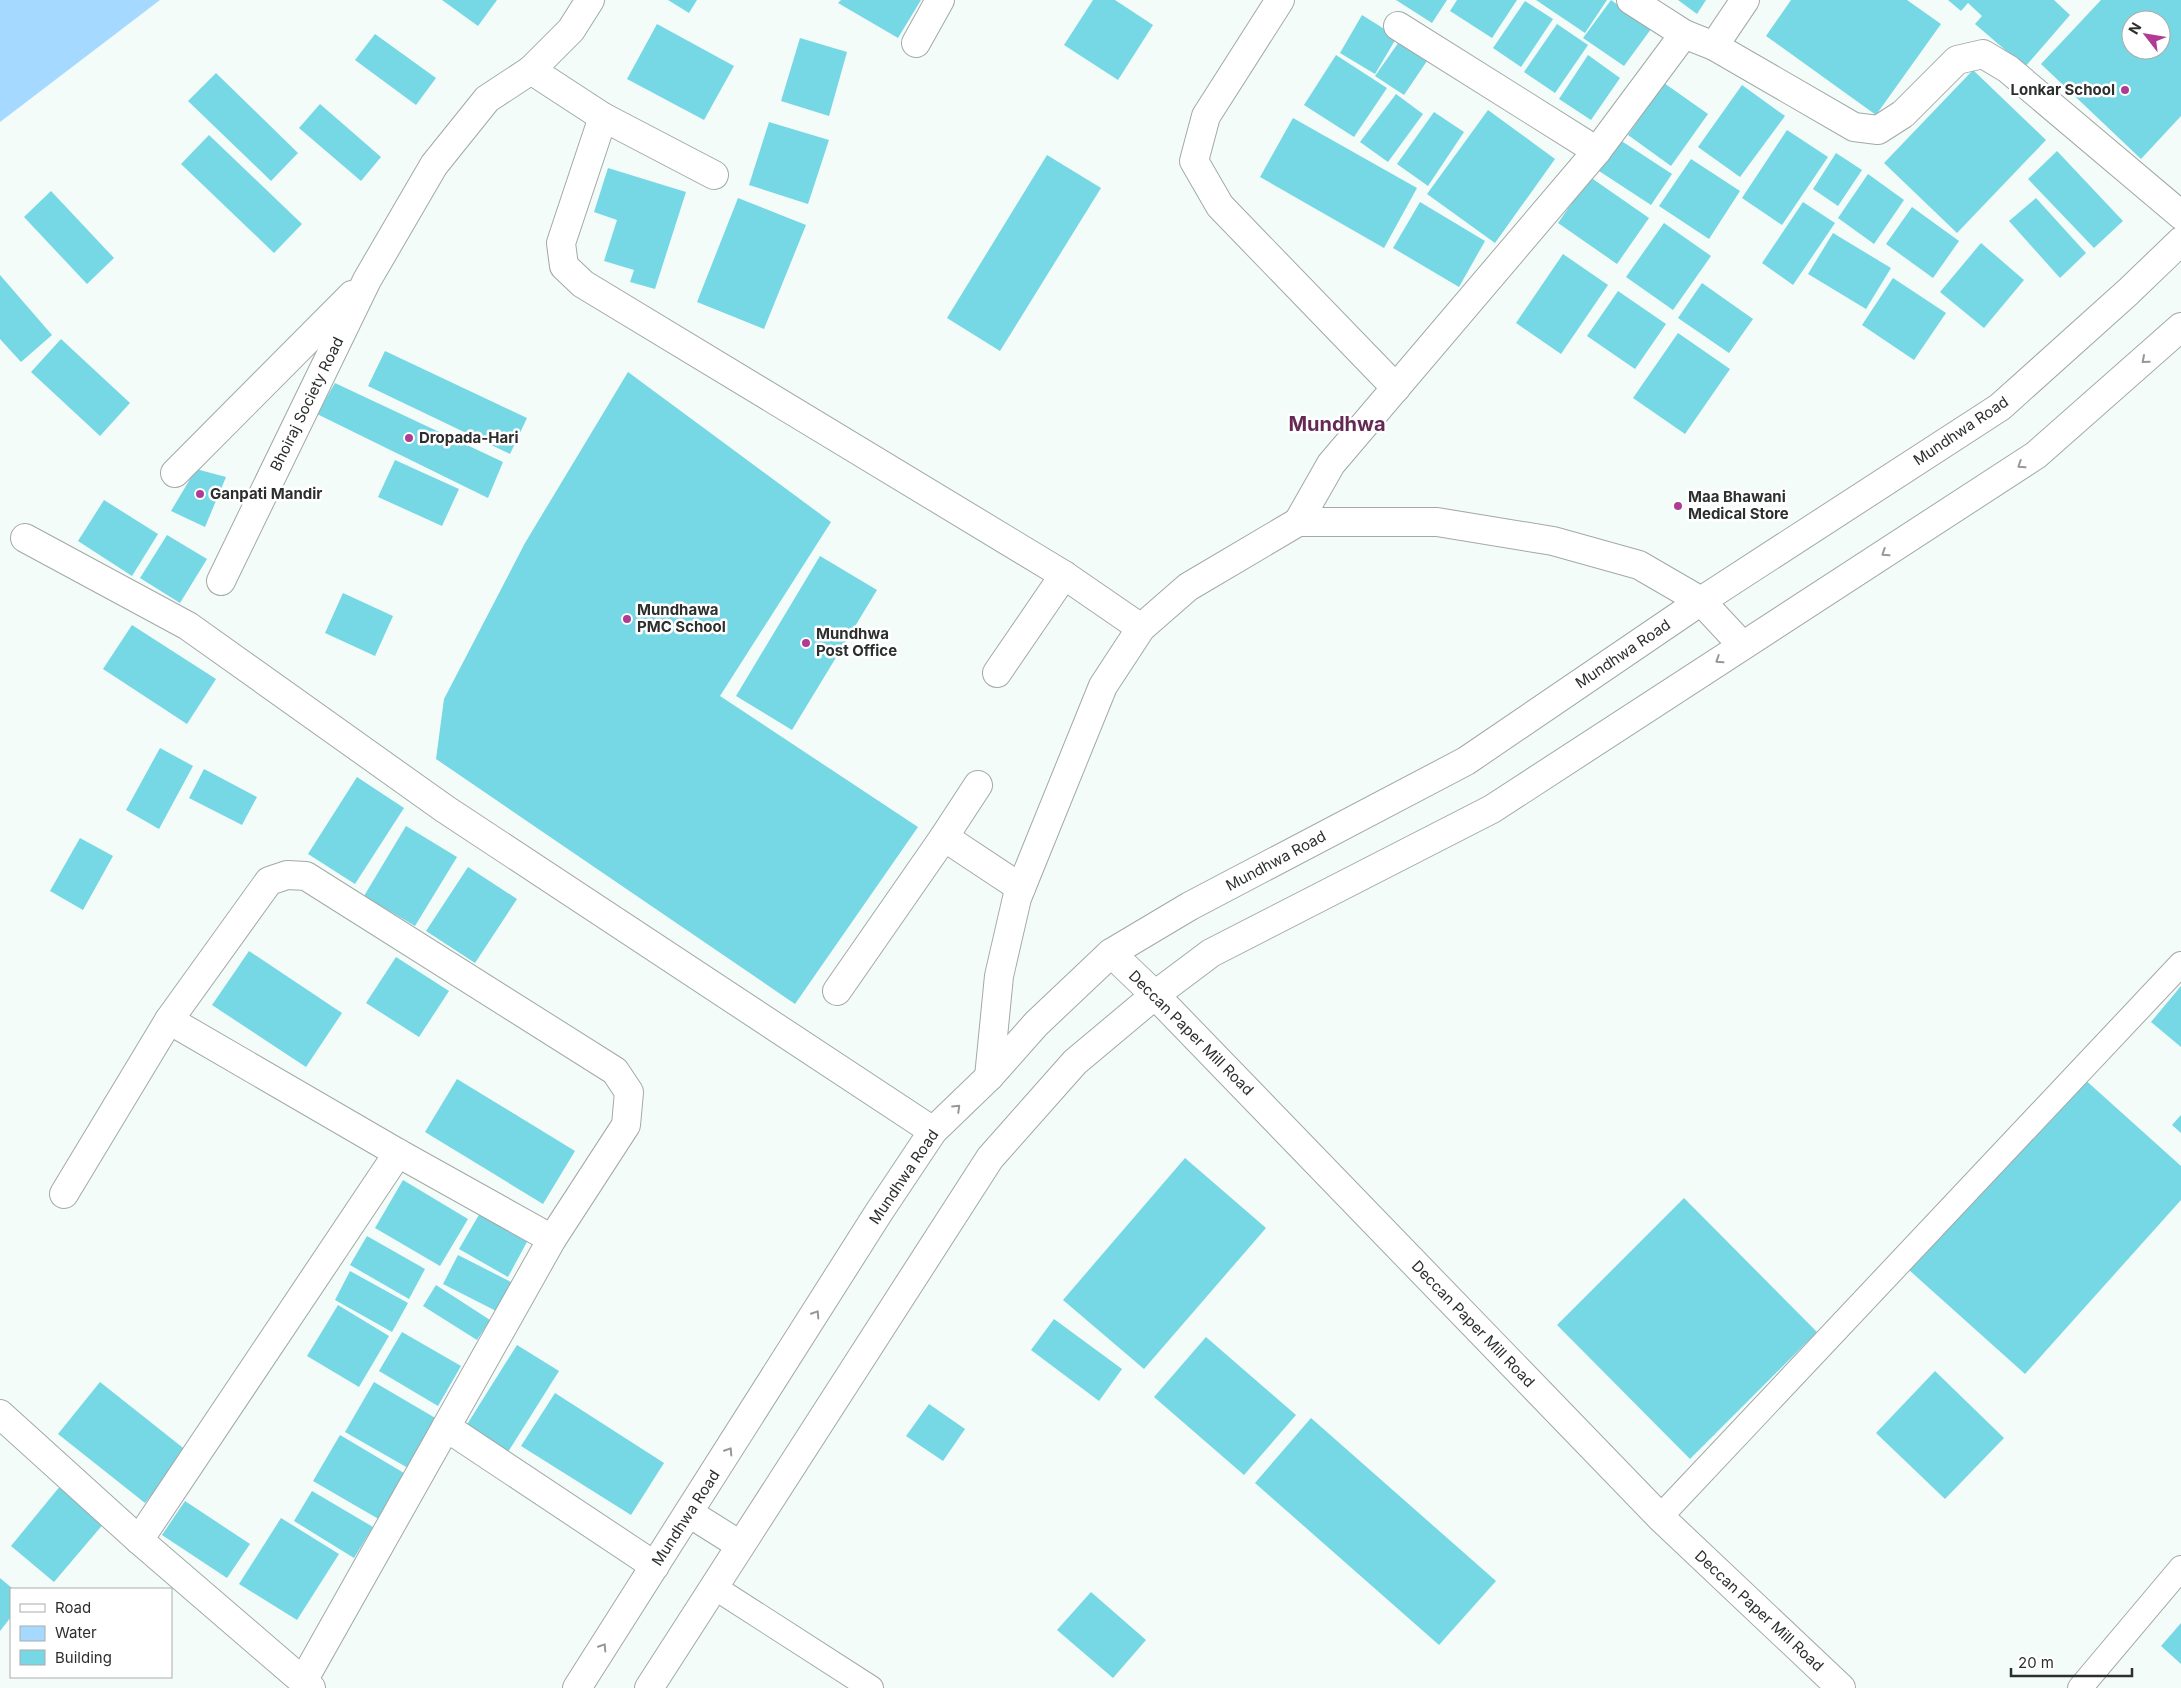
<svg xmlns="http://www.w3.org/2000/svg" width="2181" height="1688" viewBox="0 0 2181 1688" font-family="Inter,sans-serif">
<rect width="100%" height="100%" fill="#f4fcf9"/>
<path fill="#a6d9ff" d="M0 0H160L0 122Z"/>
<g fill="#76d7e5" fill-rule="evenodd">
<path d="M442 0H497L478 26Z"/>
<path d="M668 0H697L689 13Z"/>
<path d="M841 0H921L898 38 838 3Z"/>
<path d="M1093 0H1115L1153 25 1118 80 1064 45Z"/>
<path d="M1396 0H1447L1432 23Z"/>
<path d="M1457 0H1517L1492 38 1450 11Z"/>
<path d="M1536 0H1607L1585 33Z"/>
<path d="M1611 0 1651 29 1624 66 1583 38Z"/>
<path d="M1678 0H1706L1697 14Z"/>
<path d="M1791 0H1907L1941 24 1876 115 1766 36Z"/>
<path d="M1948 0H2054L2070 15 2025 67 1975 24 1982 16 1968 3 1961 11Z"/>
<path d="M2101 0H2181V116L2141 159 2041 64ZM2131 20H2161V50H2131Z"/>
<path d="M1525 1 1553 19 1521 67 1493 48Z"/>
<path d="M1362 15 1397 37 1375 74 1340 53Z"/>
<path d="M657 24 734 66 704 120 627 79Z"/>
<path d="M1557 24 1588 45 1555 93 1524 72Z"/>
<path d="M375 34 436 78 416 105 355 60Z"/>
<path d="M800 38 847 52 829 116 781 101Z"/>
<path d="M1401 39 1429 58 1404 95 1375 76Z"/>
<path d="M1336 55 1387 88 1354 137 1304 105Z"/>
<path d="M1588 55 1620 78 1591 120 1559 99Z"/>
<path d="M1973 70 2046 140 1957 233 1884 163Z"/>
<path d="M216 73 298 153 271 181 188 101Z"/>
<path d="M1664 83 1708 114 1671 166 1628 135Z"/>
<path d="M1742 85 1785 116 1740 177 1698 147Z"/>
<path d="M1396 94 1423 114 1388 162 1360 142Z"/>
<path d="M320 104 381 157 361 181 299 128Z"/>
<path d="M1488 110 1555 159 1495 243 1427 194Z"/>
<path d="M1434 112 1464 132 1428 186 1397 164Z"/>
<path d="M1293 118 1417 188 1384 248 1260 177Z"/>
<path d="M769 122 829 140 808 204 749 185Z"/>
<path d="M1787 130 1828 157 1782 225 1742 198Z"/>
<path d="M209 135 302 224 274 253 181 164Z"/>
<path d="M1620 140 1672 174 1651 205 1599 171Z"/>
<path d="M2057 151 2123 221 2094 248 2028 179Z"/>
<path d="M1836 153 1862 170 1838 206 1813 189Z"/>
<path d="M1047 155 1101 188 1000 351 947 318Z"/>
<path d="M1691 159 1740 191 1709 239 1659 206Z"/>
<path d="M608 168 686 192 655 289 630 282 634 270 604 261 617 220 594 212Z"/>
<path d="M1868 174 1904 200 1874 244 1838 218Z"/>
<path d="M1590 177 1649 218 1617 264 1558 223Z"/>
<path d="M51 191 114 258 87 284 24 217Z"/>
<path d="M738 198 806 225 764 329 697 302Z"/>
<path d="M2036 198 2086 253 2060 278 2009 221Z"/>
<path d="M1420 202 1485 241 1459 287 1393 248Z"/>
<path d="M1803 202 1835 223 1793 285 1762 263Z"/>
<path d="M1912 207 1959 241 1933 278 1886 244Z"/>
<path d="M1664 223 1711 256 1673 310 1626 277Z"/>
<path d="M1833 233 1891 268 1866 309 1808 274Z"/>
<path d="M1981 243 2024 280 1984 328 1940 292Z"/>
<path d="M1563 254 1608 285 1561 354 1516 323Z"/>
<path d="M0 275 52 335 21 362 0 339Z"/>
<path d="M1893 278 1946 313 1914 360 1862 325Z"/>
<path d="M1702 283 1753 319 1729 353 1678 318Z"/>
<path d="M1618 291 1666 324 1635 369 1587 336Z"/>
<path d="M1678 333 1730 369 1685 434 1633 398Z"/>
<path d="M61 339 130 403 100 436 31 372Z"/>
<path d="M385 351 527 418 510 454 368 386Z"/>
<path d="M628 372 831 522 720 696 918 827 795 1004 436 759 444 699 525 543Z"/>
<path d="M335 383 503 462 488 498 317 414Z"/>
<path d="M395 460 459 489 442 526 378 497Z"/>
<path d="M196 469 226 477 205 527 171 511Z"/>
<path d="M104 500 158 534 132 576 78 541Z"/>
<path d="M167 535 207 559 180 603 140 578Z"/>
<path d="M820 556 877 590 792 730 736 696Z"/>
<path d="M343 593 393 616 375 656 325 633Z"/>
<path d="M132 625 216 679 187 724 103 669Z"/>
<path d="M160 748 193 766 159 829 126 810Z"/>
<path d="M204 769 257 797 242 825 189 798Z"/>
<path d="M357 777 404 808 355 884 308 854Z"/>
<path d="M406 826 457 857 415 926 364 896Z"/>
<path d="M80 838 113 856 83 910 50 891Z"/>
<path d="M468 867 517 899 475 963 426 931Z"/>
<path d="M249 951 342 1013 306 1067 212 1005Z"/>
<path d="M396 957 449 991 419 1037 366 1003Z"/>
<path d="M2181 986V1047L2151 1022Z"/>
<path d="M2082 1077 2181 1166V1200L2025 1374 1909 1270Z"/>
<path d="M457 1079 575 1151 543 1204 425 1132Z"/>
<path d="M2181 1115V1133L2172 1125Z"/>
<path d="M1185 1158 1266 1228 1144 1369 1063 1300Z"/>
<path d="M403 1180 468 1219 440 1266 375 1228Z"/>
<path d="M1684 1198 1817 1332 1690 1459 1557 1325Z"/>
<path d="M480 1213 528 1240 508 1277 459 1249Z"/>
<path d="M367 1236 425 1269 409 1299 350 1265Z"/>
<path d="M458 1255 517 1285 502 1314 443 1284Z"/>
<path d="M350 1271 408 1303 392 1332 335 1300Z"/>
<path d="M436 1285 490 1320 477 1340 423 1306Z"/>
<path d="M338 1305 389 1336 359 1387 307 1356Z"/>
<path d="M1054 1319 1122 1369 1099 1401 1031 1350Z"/>
<path d="M402 1332 461 1366 438 1406 379 1371Z"/>
<path d="M1206 1337 1296 1415 1244 1475 1154 1397Z"/>
<path d="M517 1345 559 1371 508 1452 466 1426Z"/>
<path d="M1935 1371 2004 1438 1945 1499 1876 1433Z"/>
<path d="M100 1382 187 1451 145 1503 58 1434Z"/>
<path d="M374 1382 437 1419 408 1468 345 1432Z"/>
<path d="M555 1393 664 1463 631 1515 521 1446Z"/>
<path d="M929 1404 965 1429 943 1461 906 1436Z"/>
<path d="M1311 1418 1496 1581 1439 1645 1255 1483Z"/>
<path d="M340 1435 409 1476 382 1521 313 1481Z"/>
<path d="M61 1485 105 1522 54 1582 11 1546Z"/>
<path d="M312 1491 373 1527 354 1558 294 1521Z"/>
<path d="M185 1501 250 1544 227 1578 162 1535Z"/>
<path d="M281 1518 339 1554 297 1620 239 1584Z"/>
<path d="M0 1578 13 1589H11V1617L0 1631Z"/>
<path d="M1091 1592 1146 1640 1113 1678 1057 1630Z"/>
<path d="M2181 1623V1664L2161 1646Z"/>
</g>
<g fill="none" stroke-linecap="round" stroke-linejoin="round">
<defs>
<g id="service">
<path d="M1660 1517 2181 964"/>
<path d="M714 1587 871 1688"/>
<path d="M2080 1688 2181 1568"/>
</g>
<g id="minor">
<path d="M1280 0 1206 116 1194 161 1220 206 1396 388"/>
<path d="M1631 0 1684 34 1714 46 1854 127 1878 130 1903 114 1957 60 1983 54 2008 69 2181 215"/>
<path d="M1398 26 1597 151"/>
<path d="M916 43 940 0"/>
<path d="M1714 46 1745 0"/>
<path d="M531 70 603 117"/>
<path d="M714 175 603 117 561 243 564 266 583 284 1064 575 1141 628"/>
<path d="M175 473 352 295"/>
<path d="M1298 522 1331 464 1597 151 1684 34"/>
<path d="M25 538 188 626 445 809 933 1131"/>
<path d="M221 581 367 280 434 165 487 99 531 70 571 30 590 0"/>
<path d="M997 673 1064 575"/>
<path d="M944 837 978 785"/>
<path d="M1111 953 1155 995 1660 1517 1841 1688"/>
<path d="M837 991 944 837 1021 888"/>
<path d="M169 1020 398 1153 552 1239"/>
<path d="M989 1077 999 976 1017 898 1103 686 1141 628 1188 587 1298 522H1437L1553 541 1639 565 1701 601 1742 645"/>
<path d="M64 1194 169 1020 269 881 287 875 306 876 615 1071 629 1092 626 1125 552 1239 303 1681"/>
<path d="M0 1414 139 1540 311 1688"/>
<path d="M446 1427 655 1566"/>
<path d="M139 1540 398 1153"/>
</g>
<g id="secondary">
<path d="M689 1513 740 1545"/>
<path d="M577 1688 879 1212 933 1131 989 1077 1036 1024 1111 953 1190 906 1466 761 1701 601 2000 407 2128 292 2181 241"/>
<path d="M649 1688 990 1158 1075 1062 1155 995 1211 953 1492 809 2036 455 2181 327"/>
</g>
</defs>
<use href="#service" stroke="#a2a9a7" stroke-width="26"/>
<use href="#minor" stroke="#a2a9a7" stroke-width="30"/>
<use href="#secondary" stroke="#a2a9a7" stroke-width="30"/>
<use href="#service" stroke="#fff" stroke-width="24"/>
<use href="#minor" stroke="#fff" stroke-width="28"/>
<use href="#secondary" stroke="#fff" stroke-width="28"/>
</g>
<defs><path id="oneway-chevron" d="M-2-3.5L2.5 0L-2 3.5" fill="none" stroke-width="1.6" stroke-linecap="round" stroke-linejoin="round" transform="scale(1.25)"/></defs>
<g stroke="#969796">
<use href="#oneway-chevron" transform="translate(2145 360) rotate(139)"/>
<use href="#oneway-chevron" transform="translate(2021 465) rotate(147)"/>
<use href="#oneway-chevron" transform="translate(1885 553) rotate(147)"/>
<use href="#oneway-chevron" transform="translate(1719 660) rotate(147)"/>
<use href="#oneway-chevron" transform="translate(957 1108) rotate(-44)"/>
<use href="#oneway-chevron" transform="translate(816 1314) rotate(-57)"/>
<use href="#oneway-chevron" transform="translate(729 1451) rotate(-57)"/>
<use href="#oneway-chevron" transform="translate(603 1647) rotate(-57)"/>
</g>
<g fill="#b03b93" stroke="#fff" stroke-width="2">
<circle cx="2125" cy="90" r="5"/>
<circle cx="409" cy="438" r="5"/>
<circle cx="200" cy="494" r="5"/>
<circle cx="1678" cy="506" r="5"/>
<circle cx="627" cy="619" r="5"/>
<circle cx="806" cy="643" r="5"/>
</g>
<g text-anchor="middle" stroke-width="5" stroke-linejoin="round" paint-order="stroke">
<g font-size="15" font-weight="bold" fill="#2c2f2e" stroke="#fff" text-anchor="start">
<text x="2115" y="95" text-anchor="end">Lonkar School</text>
<text x="419" y="443">Dropada-Hari</text>
<text x="210" y="499">Ganpati Mandir</text>
<text x="1688" y="502">Maa Bhawani<tspan x="1688" dy="17">Medical Store</tspan></text>
<text x="637" y="615">Mundhawa<tspan x="637" dy="17">PMC School</tspan></text>
<text x="816" y="639">Mundhwa<tspan x="816" dy="17">Post Office</tspan></text>
</g>
<g font-size="15" fill="#2c2f2e" stroke="#fff">
<text transform="translate(307 404) rotate(-64)" y="5">Bhoiraj Society Road</text>
<text transform="translate(1961 431) rotate(-34)" y="5">Mundhwa Road</text>
<text transform="translate(1623 654) rotate(-34)" y="5">Mundhwa Road</text>
<text transform="translate(1276 861) rotate(-28)" y="5">Mundhwa Road</text>
<text transform="translate(1191 1033) rotate(45)" y="5">Deccan Paper Mill Road</text>
<text transform="translate(904 1177) rotate(-56)" y="5">Mundhwa Road</text>
<text transform="translate(1473 1324) rotate(46)" y="5">Deccan Paper Mill Road</text>
<text transform="translate(686 1518) rotate(-57)" y="5">Mundhwa Road</text>
<text transform="translate(1759 1611) rotate(43)" y="5">Deccan Paper Mill Road</text>
</g>
<g font-size="20" font-weight="bold" fill="#642a54" stroke="#fff">
<text x="1337" y="431">Mundhwa</text>
</g>
</g>
<rect x="10" y="1588" width="162" height="90" fill="#ffffff" stroke="#abacab"/>
<rect x="20" y="1604" width="25" height="8" fill="#ffffff" stroke="#abacab"/>
<text x="55" y="1613" font-size="15" fill="#2c2f2e">Road</text>
<rect x="20" y="1626" width="25" height="15" fill="#a6d9ff" stroke="#abacab"/>
<text x="55" y="1638" font-size="15" fill="#2c2f2e">Water</text>
<rect x="20" y="1650" width="25" height="15" fill="#76d7e5" stroke="#abacab"/>
<text x="55" y="1663" font-size="15" fill="#2c2f2e">Building</text>
<g transform="translate(2146 35) rotate(301)"><circle r="24" fill="#ffffff" stroke="#abacab"/>
<path d="M0-4L9 19L0 12L-9 19Z" fill="#b03b93"/>
<text y="-8" font-size="14" font-weight="bold" text-anchor="middle" fill="#2c2f2e">N</text>
</g>
<path d="M2011 1668v8h121v-8" fill="none" stroke="#2c2f2e" stroke-width="2.5"/>
<text x="2018" y="1668" font-size="15" fill="#2c2f2e" stroke="#ffffff" stroke-width="4" paint-order="stroke">20 m</text>
</svg>
